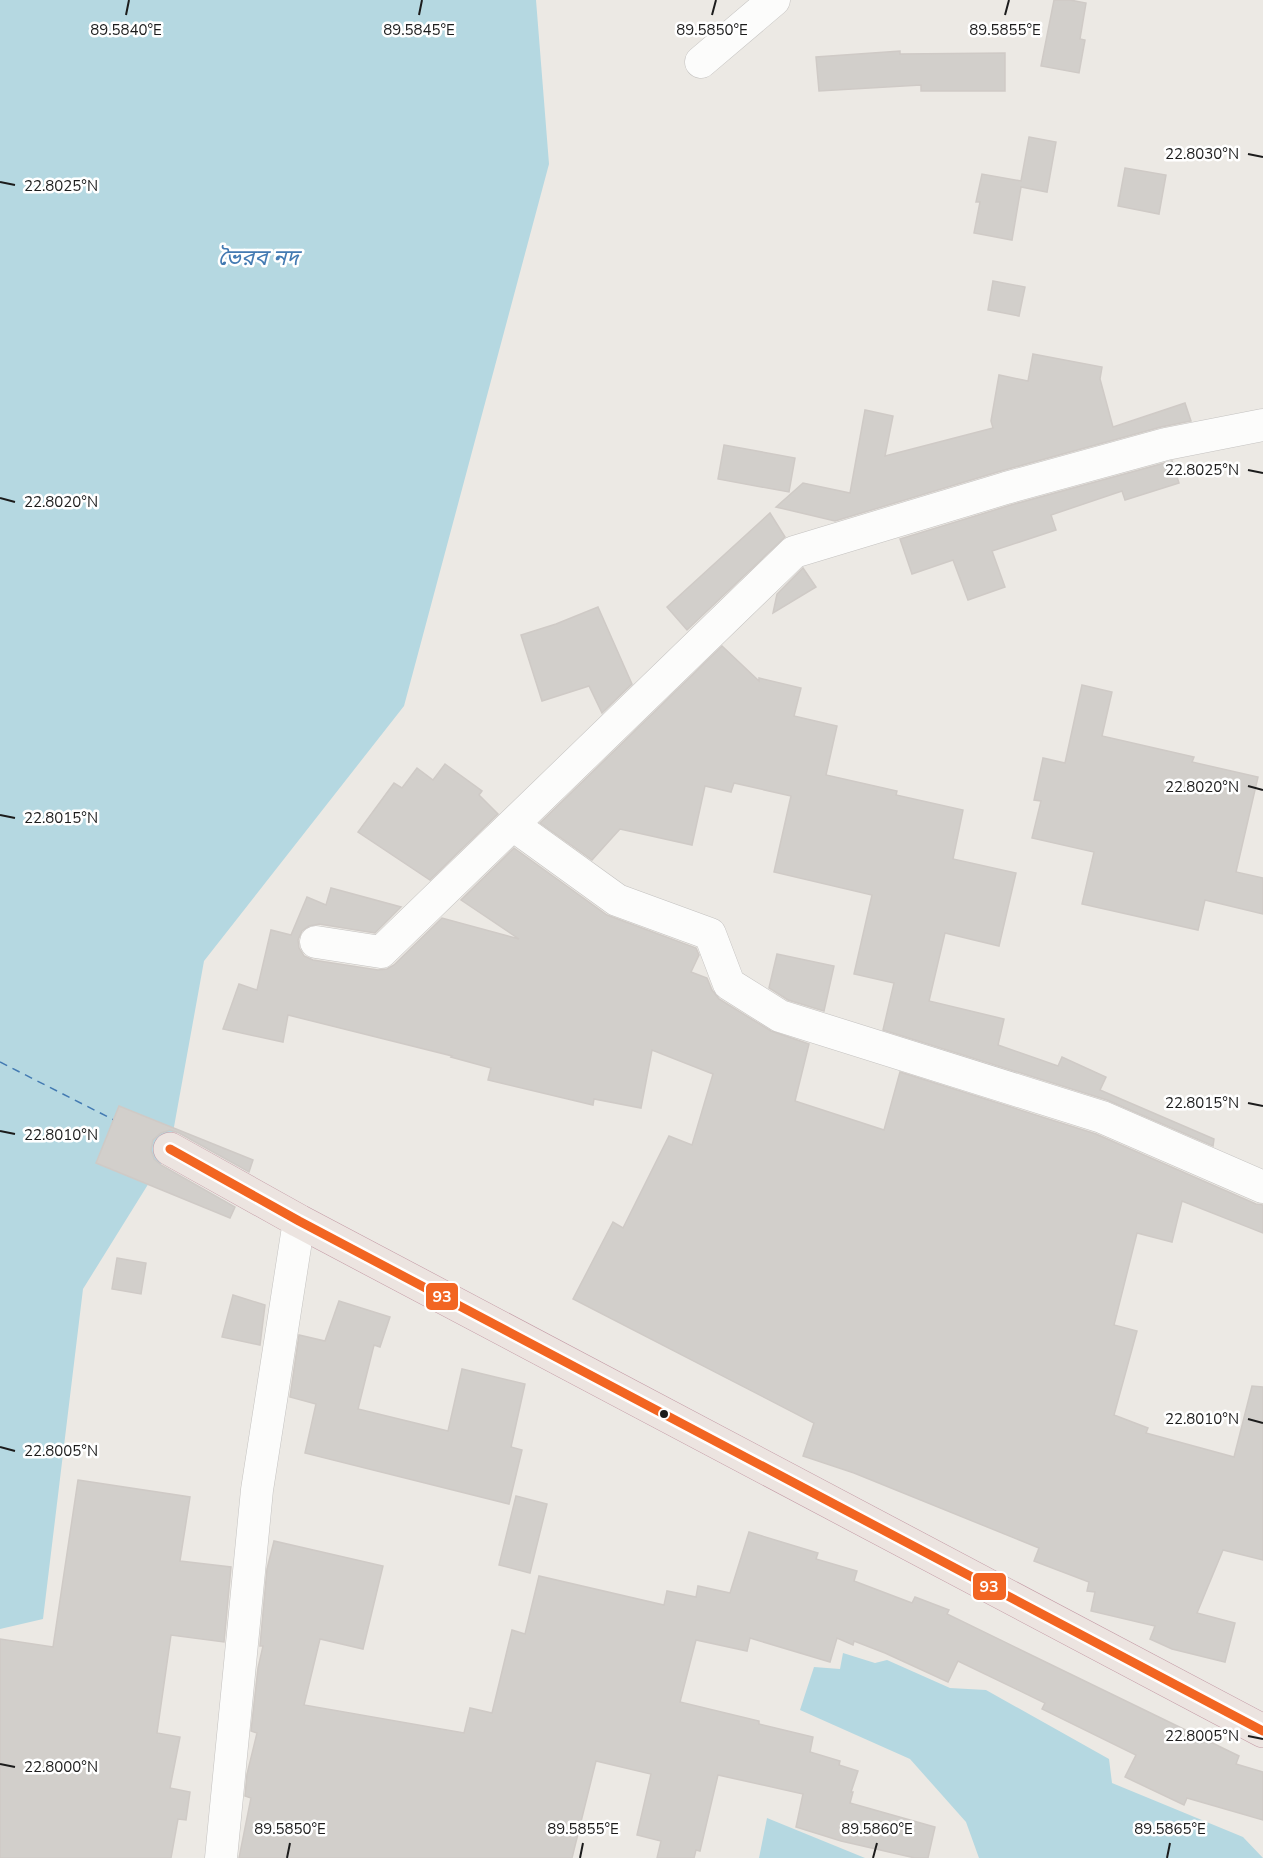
<svg xmlns="http://www.w3.org/2000/svg" width="1263" height="1858" viewBox="0 0 1263 1858" font-family="'Nunito Sans','Noto Sans Bengali',sans-serif">
<rect width="100%" height="100%" fill="#ece9e4"/>
<g fill="#b5d8e1">
<path d="M0 0H536L549 164 404 706 204 961 170 1149 83 1289 43 1619 0 1629Z"/>
<path d="M843 1653 875 1663 887 1660 950 1688 986 1690 1109 1759 1112 1783 1243 1837 1263 1858H979L966 1822 910 1759 800 1710 814 1667 840 1669Z"/>
<path d="M767 1818 865 1858H759Z"/>
</g>
<g fill="none" stroke-linecap="round" stroke-linejoin="round">
<path stroke="#437ab2" stroke-width="1.5" stroke-dasharray="8 6" stroke-linecap="butt" d="M0 1062 114 1120"/>
</g>
<g fill="#d2cfcb" stroke="#cfcac6" stroke-width="1.5">
<path d="M1054 0H1070L1086 3 1080 39 1085 40 1079 73 1041 66Z"/>
<path d="M900 51V54L1005 53V91H921V85L819 91 816 57Z"/>
<path d="M1029 137 1056 142 1047 192 1021 187 1012 240 974 233 980 202H976L982 174 1021 181Z"/>
<path d="M1125 168 1166 175 1159 214 1118 206Z"/>
<path d="M993 281 1025 287 1019 316 988 310Z"/>
<path d="M1033 354 1102 367 1100 379 1113 427 1185 403 1191 421 1161 427 1001 471 835 521 776 507 803 483 850 493 865 410 893 416 885 456 993 428 991 421 999 375 1028 381Z"/>
<path d="M724 445 795 458 789 492 718 479Z"/>
<path d="M1172 461 1179 483 1125 500 1122 491 1051 515 1056 530 992 551 1005 587 968 600 953 560 912 574 900 539 1011 505Z"/>
<path d="M770 513 785 537 687 630 667 607Z"/>
<path d="M803 568 816 587 773 613 777 594Z"/>
<path d="M598 607 632 684 602 713 589 686 542 701 521 635 556 624Z"/>
<path d="M722 646 759 681V678L801 688 794 716 837 726 826 775 897 791 896 795 963 810 953 859 1016 873 999 946 945 933 929 1001 1004 1019 998 1045 1058 1066 1062 1057 1106 1077 1100 1090 1214 1139 1213 1146 1107 1100 883 1030 894 983 854 974 872 895 774 872 791 796 734 783 731 792 705 786 692 845 620 829 592 860 540 823Z"/>
<path d="M1082 685 1112 692 1102 736 1194 757 1192 762 1258 777 1236 872 1263 878V914L1205 900 1198 930 1082 904 1094 852 1032 838 1041 801 1034 800 1043 758 1065 763Z"/>
<path d="M445 764 482 791 479 795 498 814 430 880 358 832 394 783 402 788 417 768 433 780Z"/>
<path d="M514 848 607 915 696 948 699 955 691 972 707 978 712 990 719 999 771 1031 809 1044 795 1101 884 1130 900 1072 1096 1134 1256 1204 1263 1205V1233L1182 1201 1172 1242 1137 1233 1114 1325 1137 1331 1114 1415 1148 1428 1146 1433 1234 1457 1252 1386 1263 1387V1560L1223 1550 1197 1613 1235 1623 1225 1662 1172 1649 1150 1639 1155 1626 1091 1611 1095 1592 1087 1591 1089 1582 1034 1561 1039 1548 854 1473 803 1456 814 1423 573 1299 613 1222 623 1228 669 1136 692 1145 713 1074 652 1050 641 1108 594 1099 593 1105 488 1080 491 1068 451 1057 452 1056 288 1015 283 1042 223 1029 239 984 257 990 271 930 291 935 307 897 326 905 331 888 401 907 375 933 319 924 309 926 302 931 298 940 299 948 304 956 313 960 378 970 387 969 394 965 442 918 519 939 461 900Z"/>
<path d="M777 954 834 966 824 1011 788 1000 769 988Z"/>
<path d="M119 1106 253 1160 249 1172 179 1133 170 1130 161 1133 153 1140 151 1150 154 1159 161 1165 235 1207 230 1218 96 1163Z"/>
<path d="M117 1258 146 1263 141 1294 112 1289Z"/>
<path d="M233 1295 265 1305 260 1345 222 1337Z"/>
<path d="M339 1301 390 1317 380 1347 374 1345 358 1409 448 1431 462 1369 525 1384 511 1447 522 1450 509 1504 305 1453 316 1404 290 1397 299 1335 325 1341Z"/>
<path d="M78 1480 190 1497 180 1561 231 1567 224 1642 171 1635 157 1733 180 1737 170 1788 190 1792 186 1820 178 1819 171 1858H0V1639L53 1647Z"/>
<path d="M516 1496 547 1504 530 1573 499 1565Z"/>
<path d="M749 1532 818 1553 816 1559 857 1571 854 1581 912 1603 915 1597 949 1610 947 1614 1239 1756 1236 1764 1263 1772V1820L1187 1798 1184 1805 1125 1777 1136 1755 1042 1709 1045 1703 958 1661 948 1682 885 1653 854 1641 853 1645 837 1638 830 1662 750 1638 747 1651 696 1640 680 1702 759 1721V1724L813 1737 810 1752 840 1761 839 1765 858 1771 851 1792H853L850 1803 935 1827 928 1858H915L841 1841 796 1827 803 1794 718 1775 700 1851 696 1850 694 1858H657L661 1841 637 1835 651 1774 596 1761 572 1858H239L251 1798 245 1796 247 1774 257 1733 251 1731 258 1668 263 1646H260L267 1569 274 1541 383 1566 363 1649 320 1639 304 1705 464 1733 470 1708 492 1713 512 1630 525 1634 539 1576 664 1605 667 1591 696 1597 698 1586 730 1593Z"/>
</g>
<g fill="none" stroke-linecap="round" stroke-linejoin="round">
<defs>
<g id="minor">
<path d="M701 62 774 0"/>
<path d="M513 825 617 900 710 934 729 984 780 1016 1102 1117 1263 1187"/>
<path d="M316 942 381 952 794 552 1006 488 1166 444 1263 425"/>
<path d="M221 1858 257 1490 299 1221"/>
</g>
<path id="trunk" d="M170 1149 299 1221 1263 1731"/>
</defs>
<use href="#minor" stroke="#c4c2c0" stroke-width="33"/>
<use href="#trunk" stroke="#c39aa5" stroke-width="34"/>
<use href="#minor" stroke="#fcfcfb" stroke-width="32"/>
<use href="#trunk" stroke="#ece4e0" stroke-width="33"/>
<defs>
<path id="bus-1" d="M170 1149 299 1221 1263 1731"/>
</defs>
<use href="#bus-1" stroke="#fff" stroke-width="14"/>
<use href="#bus-1" stroke="#f26522" stroke-width="9"/>
</g>
<path fill="none" stroke="#1c1c1c" stroke-width="2" d="M126 15 129 0M419 15 422 0M712 15 716 0M1005 15 1009 0M1248 154 1263 157M0 182 15 185M1248 470 1263 473M0 498 15 502M1248 786 1263 790M0 815 15 818M1248 1103 1263 1106M0 1131 15 1134M1248 1419 1263 1423M0 1447 15 1451M1248 1736 1263 1739M0 1764 15 1767M287 1858 290 1843M580 1858 583 1843M873 1858 877 1843M1167 1858 1170 1843"/>
<circle fill="#1c1c1c" stroke="#fff" stroke-width="2" cx="664" cy="1414" r="5"/>
<g text-anchor="middle" stroke-width="5" stroke-linejoin="round" paint-order="stroke">
<g font-size="22" font-style="italic" fill="#437ab2" stroke="#fff">
<text x="258" y="265">ভৈরব নদ</text>
</g>
</g>
<g font-size="15" text-anchor="middle" fill="#1c1c1c" stroke="#fff" stroke-width="5" stroke-linejoin="round" paint-order="stroke">
<text x="126" y="35">89.5840°E</text>
<text x="419" y="35">89.5845°E</text>
<text x="712" y="35">89.5850°E</text>
<text x="1005" y="35">89.5855°E</text>
<text x="1202" y="159">22.8030°N</text>
<text x="61" y="191">22.8025°N</text>
<text x="1202" y="475">22.8025°N</text>
<text x="61" y="507">22.8020°N</text>
<text x="1202" y="792">22.8020°N</text>
<text x="61" y="823">22.8015°N</text>
<text x="1202" y="1108">22.8015°N</text>
<text x="61" y="1140">22.8010°N</text>
<text x="1202" y="1424">22.8010°N</text>
<text x="61" y="1456">22.8005°N</text>
<text x="1202" y="1741">22.8005°N</text>
<text x="61" y="1772">22.8000°N</text>
<text x="290" y="1834">89.5850°E</text>
<text x="583" y="1834">89.5855°E</text>
<text x="877" y="1834">89.5860°E</text>
<text x="1170" y="1834">89.5865°E</text>
</g>
<g stroke="#fff" stroke-width="2">
<rect x="425" y="1282" width="34" height="29" rx="6" fill="#f26522"/>
<rect x="972" y="1572" width="35" height="29" rx="6" fill="#f26522"/>
</g>
<g font-size="16" text-anchor="middle" font-weight="bold" fill="#fff">
<text x="442" y="1302">93</text>
<text x="989" y="1592">93</text>
</g>
</svg>
